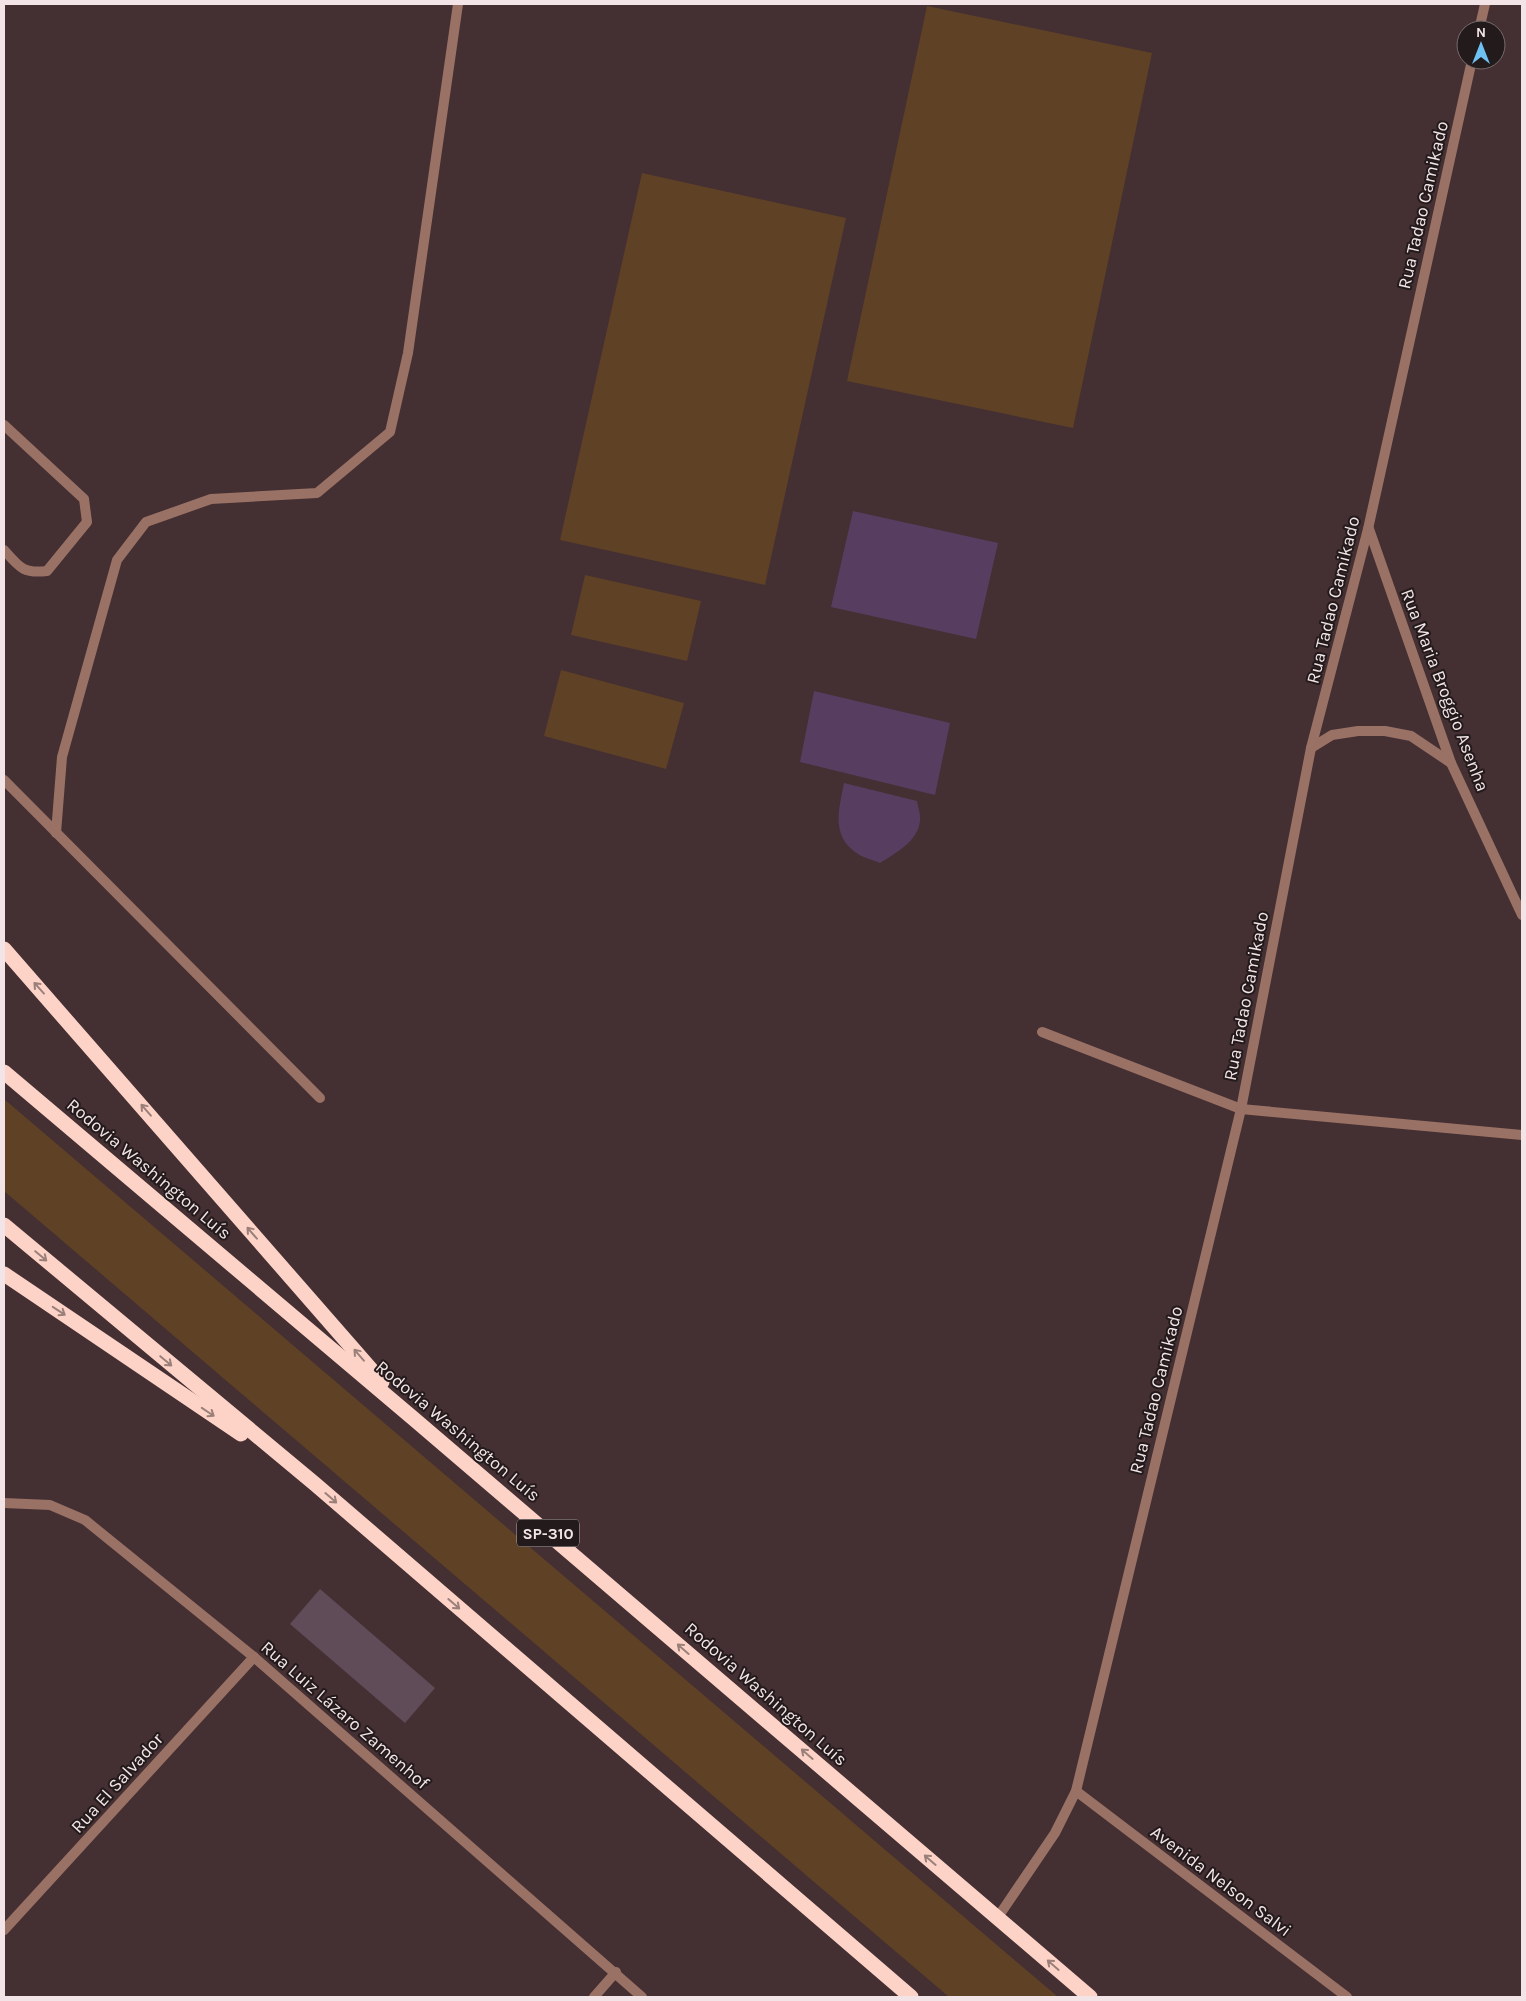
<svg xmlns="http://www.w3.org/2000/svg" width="1526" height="2001" viewBox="0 0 1526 2001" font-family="Karla,sans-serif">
<rect width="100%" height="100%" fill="#442f32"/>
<g fill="#5f4126">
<path d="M927 6 1152 53 1073 428 847 381Z"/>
<path d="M642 173 846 218 765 585 560 540Z"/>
<path d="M585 575 701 601 687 661 571 635Z"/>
<path d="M561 670 684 703 666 769 544 736Z"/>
<path d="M4 1099 1058 1997H949L4 1191Z"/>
</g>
<g fill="#573e61">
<path d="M853 511 998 543 976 639 831 607Z"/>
<path d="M814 691 950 723 935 795 800 762Z"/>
<path d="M844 783 917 801C918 807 921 815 920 821 918 841 896 853 880 863 873 860 861 857 855 852 831 834 839 809 844 783Z"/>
</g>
<path fill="#604c58" d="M320 1589 435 1688 405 1723 290 1624Z"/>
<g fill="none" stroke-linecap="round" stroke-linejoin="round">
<g stroke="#9a7165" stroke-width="10">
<path d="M4 425 84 499 87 522 47 571C23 574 19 567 4 550"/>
<path d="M4 780 320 1098"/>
<path d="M56 833 62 757 117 560 146 522 211 499 317 493 390 432 408 353 458 4"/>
</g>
<g stroke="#9a7165" stroke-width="10">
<path d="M1479 30 1485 4"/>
<path d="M1369 529 1451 763 1522 915"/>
<path d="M1311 748 1332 735 1358 731H1385L1411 736 1451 763"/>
<path d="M1042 1032 1241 1109 1522 1135"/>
<path d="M4 1503 50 1505 85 1520 254 1657 642 1997"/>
<path d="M1076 1791 1347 1997"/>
<path d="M998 1917 1055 1833 1076 1791 1241 1109 1311 748 1368 529 1472 60"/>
<path d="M4 1930 254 1657"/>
<path d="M594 1997 616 1972"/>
</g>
<g stroke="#fdd3c8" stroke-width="15">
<path d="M4 949 382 1382"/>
<path d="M4 1072 414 1419 1090 1997"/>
<path d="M4 1225 315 1484 911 1997"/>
<path d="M4 1274 241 1434"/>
</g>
</g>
<defs><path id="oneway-shaft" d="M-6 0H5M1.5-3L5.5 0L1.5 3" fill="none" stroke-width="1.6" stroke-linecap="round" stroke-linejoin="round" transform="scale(1.25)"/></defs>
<g stroke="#9b807a">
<use href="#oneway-shaft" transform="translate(39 988) rotate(-132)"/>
<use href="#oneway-shaft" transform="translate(146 1110) rotate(-131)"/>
<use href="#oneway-shaft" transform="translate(252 1233) rotate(-131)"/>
<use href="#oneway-shaft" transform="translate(41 1256) rotate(40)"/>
<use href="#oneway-shaft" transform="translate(59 1311) rotate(33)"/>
<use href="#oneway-shaft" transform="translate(359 1355) rotate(-131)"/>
<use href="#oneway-shaft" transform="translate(166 1361) rotate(40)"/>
<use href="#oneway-shaft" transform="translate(208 1412) rotate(34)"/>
<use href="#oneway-shaft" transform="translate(331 1498) rotate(41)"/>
<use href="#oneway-shaft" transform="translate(454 1604) rotate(41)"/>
<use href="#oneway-shaft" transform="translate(683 1649) rotate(-139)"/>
<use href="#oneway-shaft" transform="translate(807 1754) rotate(-139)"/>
<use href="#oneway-shaft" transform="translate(930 1860) rotate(-139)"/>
<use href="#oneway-shaft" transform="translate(1053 1965) rotate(-139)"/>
</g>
<g text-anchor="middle" stroke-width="4" stroke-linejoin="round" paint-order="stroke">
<rect fill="#231a1b" stroke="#b5a8aa" stroke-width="1" x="517" y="1519.5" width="62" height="27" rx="4"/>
<g font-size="16" font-weight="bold" fill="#f3e5e7">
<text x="548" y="1539">SP-310</text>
</g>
<g font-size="18" fill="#f3e5e7" stroke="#231a1b">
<text transform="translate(1423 205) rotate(-77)" y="6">Rua Tadao Camikado</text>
<text transform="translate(1333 600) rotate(-76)" y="6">Rua Tadao Camikado</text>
<text transform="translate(1445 690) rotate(69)" y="6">Rua Maria Broggio Asenha</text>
<text transform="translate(1246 996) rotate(-79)" y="6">Rua Tadao Camikado</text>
<text transform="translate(149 1169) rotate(40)" y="6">Rodovia Washington Luís</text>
<text transform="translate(1156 1390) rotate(-76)" y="6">Rua Tadao Camikado</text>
<text transform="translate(458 1431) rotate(40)" y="6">Rodovia Washington Luís</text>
<text transform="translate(766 1694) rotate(41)" y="6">Rodovia Washington Luís</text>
<text transform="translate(345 1715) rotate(41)" y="6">Rua Luiz Lázaro Zamenhof</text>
<text transform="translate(117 1783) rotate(-48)" y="6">Rua El Salvador</text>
<text transform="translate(1221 1881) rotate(37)" y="6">Avenida Nelson Salvi</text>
</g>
</g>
<rect width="1526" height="2001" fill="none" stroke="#f3e5e7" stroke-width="10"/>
<g transform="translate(1481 45)"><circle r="24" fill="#231a1b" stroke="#766b6d"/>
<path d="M0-4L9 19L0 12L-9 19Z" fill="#6ec2f3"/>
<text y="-8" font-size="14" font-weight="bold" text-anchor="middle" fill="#f3e5e7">N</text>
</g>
</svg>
